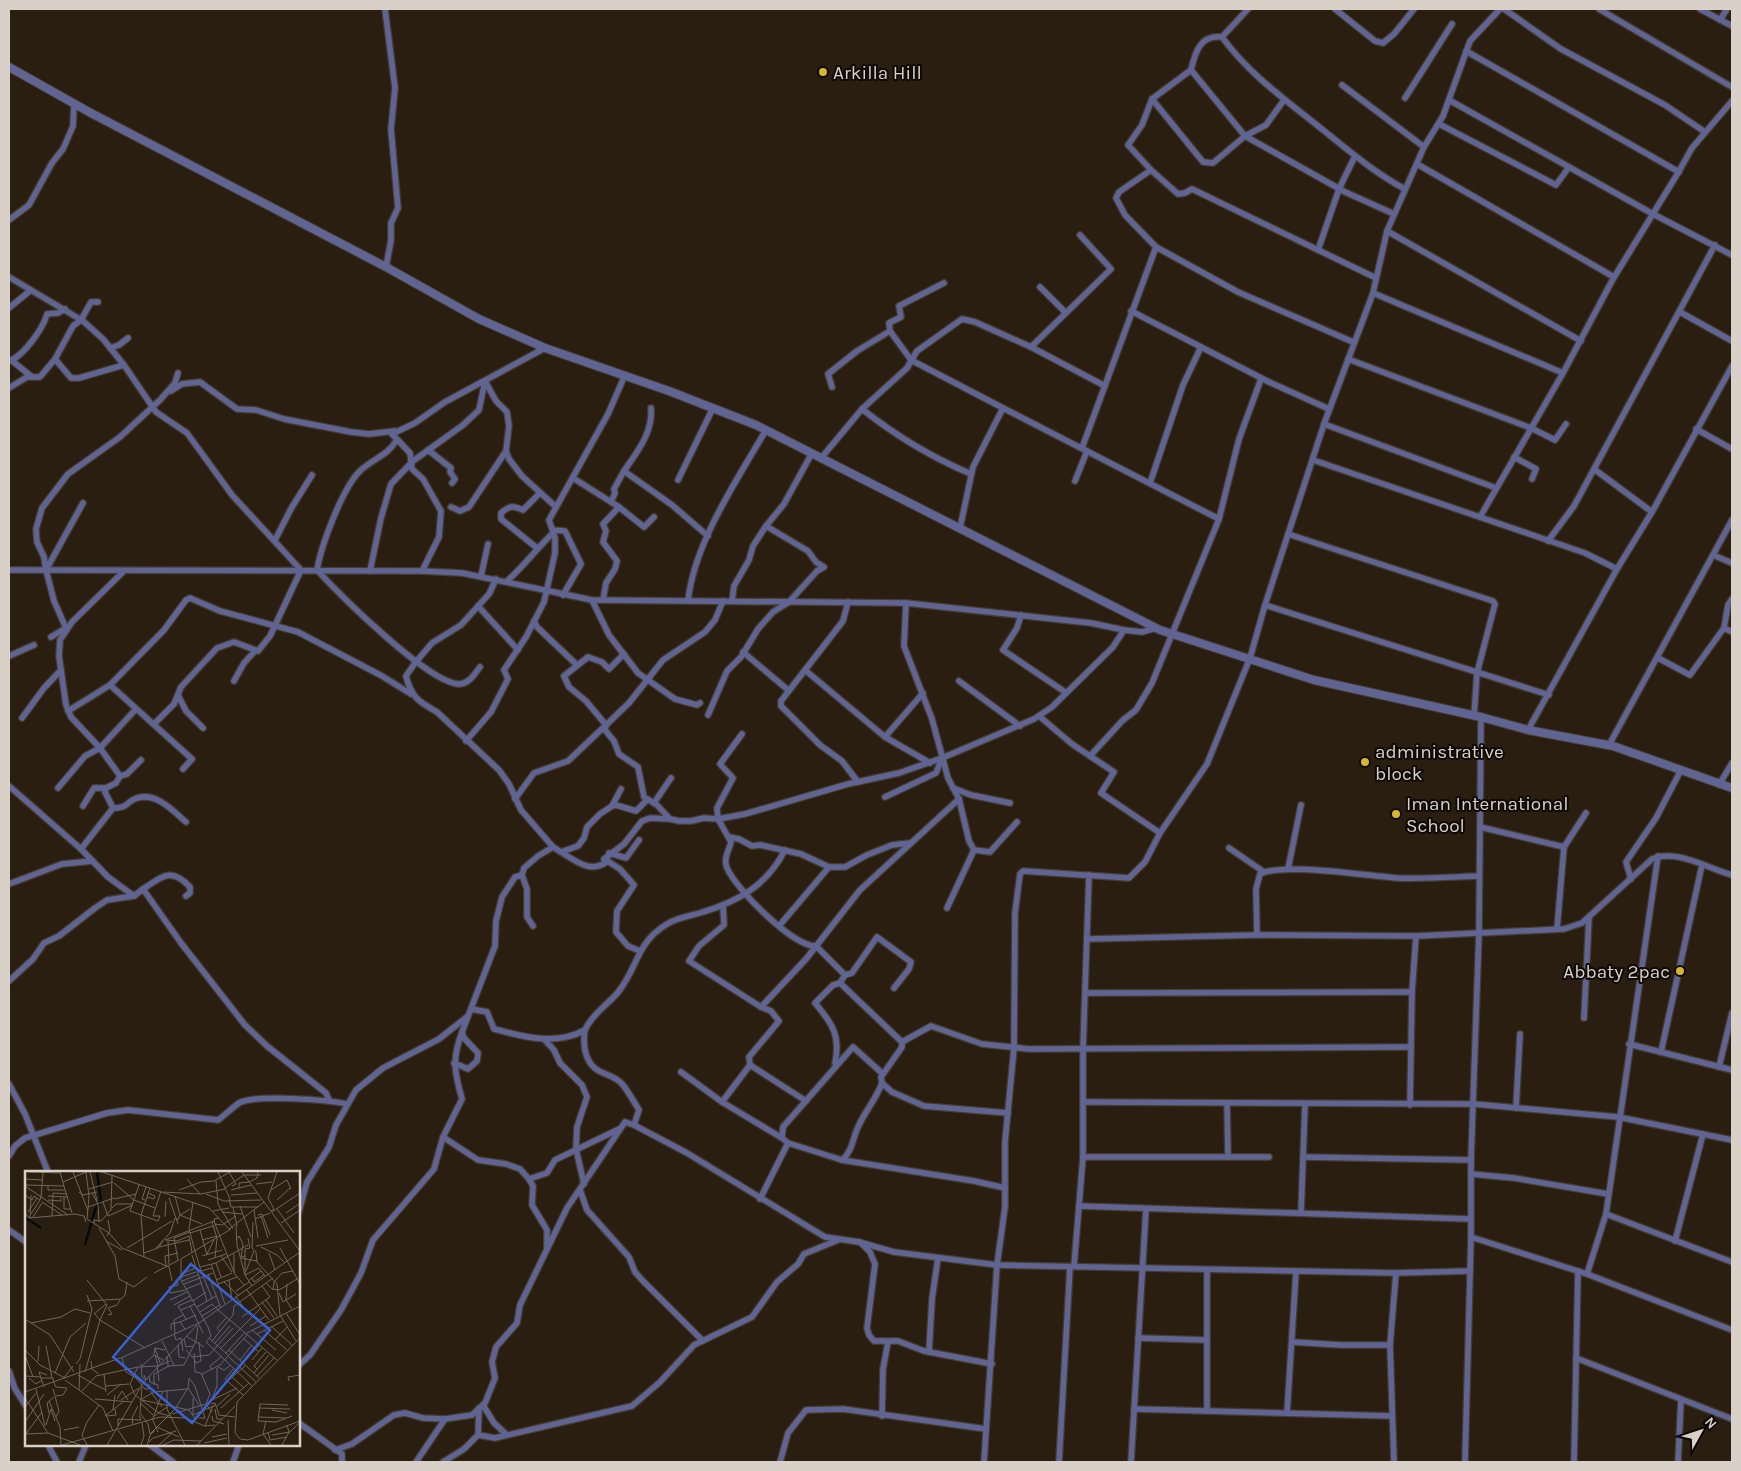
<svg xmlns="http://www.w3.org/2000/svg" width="1741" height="1471" viewBox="0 0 1741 1471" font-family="Karla,sans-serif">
<rect width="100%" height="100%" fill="#2a1e11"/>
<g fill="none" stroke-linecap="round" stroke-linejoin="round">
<defs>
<g id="minor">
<path d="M385 9 395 88 391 129 398 208 391 223V240L386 267"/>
<path d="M1248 9 1222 37C1248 73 1283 98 1318 126 1346 148 1373 172 1405 189"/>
<path d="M1335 9 1375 41 1383 43 1394 34 1414 9"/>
<path d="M1504 9 1561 49 1665 105 1705 132"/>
<path d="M1599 9 1732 87"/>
<path d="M1700 9 1732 26"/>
<path d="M1720 20 1727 9"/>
<path d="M1466 51 1679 172"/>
<path d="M1191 70C1195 53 1200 34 1222 37"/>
<path d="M1342 85 1424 147"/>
<path d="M1405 98 1452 24"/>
<path d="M1152 99 1203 162 1213 163 1245 136 1345 192 1394 214"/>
<path d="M1449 100 1653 214 1732 255"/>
<path d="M1439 124 1556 185 1569 167"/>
<path d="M1417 164 1614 277"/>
<path d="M1151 170 1128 145 1142 125 1152 99 1191 70 1245 136 1266 125 1284 100"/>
<path d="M9 220 29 205 52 163 63 149 73 126 74 104"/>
<path d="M1387 231 1581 341"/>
<path d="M1156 247 1125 215 1116 198 1119 192 1151 170 1178 194 1185 193 1192 189 1376 278"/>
<path d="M1318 250 1339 189 1355 156"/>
<path d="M9 277 83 321 103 339 124 365 79 378H71L55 359 40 377H27L9 388"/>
<path d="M1040 287 1066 313"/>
<path d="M1373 293 1563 373"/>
<path d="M9 308 31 290"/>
<path d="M1131 311 1269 382 1329 409"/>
<path d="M1680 312 1732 341"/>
<path d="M890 331 889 323 901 317 899 306 944 283"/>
<path d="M1031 347 1111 269 1080 235"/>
<path d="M110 348 119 345 128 338"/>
<path d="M55 359 73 326 81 320 91 302H98"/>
<path d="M1348 359 1531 428 1555 440 1566 424"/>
<path d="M11 360 32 377"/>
<path d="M12 360C25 353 43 329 47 314L58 313 65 309"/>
<path d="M124 365 156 412 187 433 232 495 301 570 270 636 258 651 234 642 217 648 181 687 174 704 154 724"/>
<path d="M832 387 828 374 857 351 890 331 911 360 1003 408"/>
<path d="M171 391 182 384 200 382 237 409 256 410 284 419 351 432 369 434 395 431"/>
<path d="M862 409C896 436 931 457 971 474"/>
<path d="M1324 424 1496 488"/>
<path d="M1696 429 1732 449"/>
<path d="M396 441C388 455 373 459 361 470 343 486 321 546 317 570 339 594 430 685 460 684 470 683 475 673 480 667"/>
<path d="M1082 448 1156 247 1238 292 1353 342"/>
<path d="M428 450 451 468 450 472 455 479 452 483"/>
<path d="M822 457 862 409 907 368 917 351 962 319 975 322 1031 347 1105 386"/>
<path d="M1514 457 1536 469 1532 479"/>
<path d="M1313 460 1585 553 1617 569"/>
<path d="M1594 469 1652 512"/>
<path d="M624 471C638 451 653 432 651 408"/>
<path d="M573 478 619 507 603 524 606 531 603 542 617 561 615 569 606 583 603 600"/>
<path d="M678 480 713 408"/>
<path d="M1075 481 1087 451"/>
<path d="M1150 483 1183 385 1201 347"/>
<path d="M611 502 615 493 614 489 624 471 672 505 708 536"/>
<path d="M83 503 46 570 44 557 37 542 36 529 42 508 68 474 120 437 160 400 175 383 178 373"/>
<path d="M451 507 460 511 469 507 506 451"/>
<path d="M619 507 644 527 654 517"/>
<path d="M1480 517 1563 373 1613 279 1678 173 1692 148 1732 101"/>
<path d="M960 528 973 467 1003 408 1219 519"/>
<path d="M553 530 565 531 581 564 563 595"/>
<path d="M1288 534 1493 601 1495 604 1477 673 1474 716"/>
<path d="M275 540 292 507 312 475"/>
<path d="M1548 541 1574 506 1715 245"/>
<path d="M537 548 501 519V513C509 506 513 505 523 510L540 493"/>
<path d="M1713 555 1732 563"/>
<path d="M9 570 422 571 462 573 592 600 906 603 1091 623 1124 630 1142 632 1156 628"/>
<path d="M46 570 54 601 66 628 51 637"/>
<path d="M370 571 381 518 391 484 413 461 463 425 479 410 485 381 496 401 507 412 509 426 506 451 509 459 522 476 556 507"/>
<path d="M422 571 439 537 441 511 423 479 412 469 410 453 392 434 415 423 445 402 545 348"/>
<path d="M481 576 488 544"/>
<path d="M496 579 489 594 461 625 432 643 415 663 406 676C411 697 419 702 437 712L499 770 509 784 521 810 553 847 561 852 578 846 584 838 587 827 600 814 612 806 616 805 636 811 647 800"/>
<path d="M507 581C524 566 537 548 554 532"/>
<path d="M592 600 609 635 638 673 675 699 697 705 700 703"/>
<path d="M688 601C694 543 737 480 766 430"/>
<path d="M723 601 715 620 705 632 663 660 629 703 606 725 605 730 614 741 619 754 638 767 644 797 657 805 670 819 679 821H691L704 818 718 819 745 814 848 784 899 773 942 758 1034 719 1052 707 1113 647 1124 630"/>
<path d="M732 601 734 586 749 560 753 546 766 526"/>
<path d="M848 602 843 621 781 701V706L820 745 842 761 858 782"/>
<path d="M906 603 904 646 932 719 948 778 959 799 969 841 974 850 947 908"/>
<path d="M1265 605 1549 695"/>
<path d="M478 606 518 650"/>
<path d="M1021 615 1017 628 1003 650 1065 692"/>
<path d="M534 621 537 627 577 665"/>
<path d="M1724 628 1728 605 1732 599"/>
<path d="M743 652 788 690"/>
<path d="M9 656 34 645"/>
<path d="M1658 658 1690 675 1724 628 1732 632"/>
<path d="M805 670 885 737 930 763"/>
<path d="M234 681 244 663 255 651"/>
<path d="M959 681 1020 726"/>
<path d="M110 685 192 759 183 769"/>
<path d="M178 695 186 711 203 728"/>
<path d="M68 711 110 685 164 630 186 600 190 598 220 611 298 632 382 676 411 694"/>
<path d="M708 715 727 671 741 657 758 629 773 612 789 602 817 571 824 567 816 562 808 551 766 526 784 504 812 453"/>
<path d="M1039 716 1072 744 1114 772 1101 793 1160 833"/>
<path d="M22 718 44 688 61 670"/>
<path d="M1528 730 1617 569 1652 512 1732 366"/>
<path d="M742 734 720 764 733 778 717 808 718 819 731 842C729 850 723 859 727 868 736 889 793 947 816 946L845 975 840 983 902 1042 931 1026 982 1044 1029 1049 1411 1047"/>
<path d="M885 737 923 693"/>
<path d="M466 741 491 712 508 679 504 670 526 637 544 602 555 553V538L549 520 608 414 625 375"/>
<path d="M1609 745 1732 520"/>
<path d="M1090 756 1123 720 1136 710 1152 683 1219 519 1239 439 1261 379"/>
<path d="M120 776 127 774 141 760"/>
<path d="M1719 785 1732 763"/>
<path d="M9 786 81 849 108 877 134 896 143 889 181 943 245 1025 267 1046 326 1093 329 1100"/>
<path d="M58 788 85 756 100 748 71 717 66 705 59 656 60 640 72 622 124 571"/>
<path d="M953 788 971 795 1010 803"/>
<path d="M885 797 936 773 942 758"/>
<path d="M515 799 534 773 568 761 606 725 586 701 569 687 564 676 588 657 602 662 609 669 624 654"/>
<path d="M654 803 671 778"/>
<path d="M83 806 94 788H106"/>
<path d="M612 806 621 789"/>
<path d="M113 808C130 808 126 801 137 798 157 792 173 811 186 822"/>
<path d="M1480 827 1564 847"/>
<path d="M729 837 739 839 752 846 760 845 801 854 829 867H845L867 855 892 845 910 843"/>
<path d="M1229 848 1264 872"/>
<path d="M81 849 113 808 105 792 106 788 116 783 120 776 100 748 135 710"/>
<path d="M974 850 990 852 1017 822"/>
<path d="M561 852C577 862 591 874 608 861"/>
<path d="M609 853 626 858 639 840"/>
<path d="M1288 869 1301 805"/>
<path d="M1631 879 1626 862 1656 818 1681 770"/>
<path d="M9 884 62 864 93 861"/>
<path d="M143 889C163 876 171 867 190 887V893L186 896"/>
<path d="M723 905 724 925 699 946 689 961 761 1007 806 959 860 890 959 799"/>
<path d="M533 926 527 917V889L522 875 524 868 538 856 553 847"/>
<path d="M779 926 829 867"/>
<path d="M1557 929 1564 847 1586 813"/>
<path d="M1257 935 1256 889 1260 874C1284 862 1367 876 1398 878 1425 879 1452 877 1479 876"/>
<path d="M1087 939 1257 935 1416 936 1564 929 1582 923 1652 859C1676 848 1709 869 1732 875"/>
<path d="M640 951 628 946 616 932 617 911 634 885 620 869 604 859 624 844 642 821 650 818 670 819"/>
<path d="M845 975 852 973 877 937 911 962 909 969 894 988"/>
<path d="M9 981 33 959 44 943 59 936 95 908 107 900 134 896"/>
<path d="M1086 993 1412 992"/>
<path d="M761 1007 771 1011 779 1021 749 1057 750 1065 806 1101"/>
<path d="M471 1009 487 1012 494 1029C524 1037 556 1046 585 1030"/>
<path d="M1584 1018 1589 917"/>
<path d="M544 1039 554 1050 560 1063 582 1085 587 1097 577 1127 576 1149 584 1184"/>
<path d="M902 1042V1047L881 1077 882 1083 892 1092 924 1106 1008 1113"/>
<path d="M1629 1044 1732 1070"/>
<path d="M1661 1052 1702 865"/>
<path d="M454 1063 468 1069 477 1061 478 1053 464 1038 462 1032 495 946 496 921 502 897 515 877 522 875"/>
<path d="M835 1063C841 1036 832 1023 815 1003L833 985 840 983"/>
<path d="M750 1065 722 1102 782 1138"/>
<path d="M1719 1067 1732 1013"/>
<path d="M681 1072 722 1102"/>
<path d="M9 1084 25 1114 48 1172"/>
<path d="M1085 1102 1474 1104 1618 1117 1732 1140"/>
<path d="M1227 1103 1228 1157"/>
<path d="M1410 1105 1412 992 1416 936"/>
<path d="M1516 1108 1520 1034"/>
<path d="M634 1125 687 1153 825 1237 859 1242 894 1252 997 1265 1396 1273 1470 1271"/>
<path d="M443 1137 478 1160 506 1164 520 1169 529 1179 533 1186 532 1205 547 1230V1248"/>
<path d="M788 1143 782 1138 783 1127 853 1047 883 1074"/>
<path d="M9 1156 15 1146 25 1138 107 1113 128 1110 218 1120C225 1115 232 1108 239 1103 256 1094 328 1100 347 1104"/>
<path d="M1083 1157H1269"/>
<path d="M1303 1157 1471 1160"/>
<path d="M842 1160C853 1151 853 1136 859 1125 866 1110 876 1099 882 1083"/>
<path d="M1471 1174 1514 1178 1608 1194"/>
<path d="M529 1179 547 1173 555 1160 619 1129"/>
<path d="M580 1190 587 1210 629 1257 635 1272 643 1281 703 1341"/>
<path d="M760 1199 788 1143 842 1160 974 1181 1005 1188"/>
<path d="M1079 1206 1470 1219"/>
<path d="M299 1211 307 1182 329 1147 336 1125 356 1090 383 1068 439 1039 468 1016"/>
<path d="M1301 1213 1305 1105"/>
<path d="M1606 1214 1732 1262"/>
<path d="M9 1230 26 1242"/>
<path d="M1471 1237 1587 1274 1732 1330"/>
<path d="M1675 1241 1703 1134"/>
<path d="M860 1242 870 1252 875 1264 867 1328 869 1335 874 1341H898L924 1351 992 1364"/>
<path d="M1074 1266 1083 1157V1049L1089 875"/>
<path d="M1587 1274 1606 1214 1658 856"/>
<path d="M1138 1338 1207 1340"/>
<path d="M1292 1342 1341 1345H1390"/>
<path d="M929 1352 932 1299 938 1258"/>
<path d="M1576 1358 1732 1419"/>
<path d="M299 1365 310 1355 341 1310 361 1273 373 1240 434 1169 443 1137 462 1099C454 1071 452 1059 462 1032"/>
<path d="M9 1371 15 1389 26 1406"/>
<path d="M483 1405 494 1423 507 1435"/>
<path d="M1134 1409 1392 1416"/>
<path d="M1207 1411V1270"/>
<path d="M1287 1413 1296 1272"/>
<path d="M882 1416 883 1369 888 1342"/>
<path d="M299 1423 342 1454V1462"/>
<path d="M478 1435 479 1408"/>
<path d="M48 1445 57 1462"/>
<path d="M150 1445 173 1462"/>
<path d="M335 1450 352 1444 394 1415 405 1413 423 1418 445 1419 472 1415 485 1403 495 1378 492 1362 496 1347 517 1323 520 1305 567 1208 625 1122 634 1125 639 1110C638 1108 625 1087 623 1085 612 1071 593 1077 586 1054 584 1048 583 1034 586 1028 594 1012 609 1004 619 991 639 965 636 943 667 924 678 917 691 916 703 912 739 901 767 885 785 850"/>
<path d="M79 1462 86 1445"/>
<path d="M233 1462 239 1445"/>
<path d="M416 1462 445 1419"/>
<path d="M443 1462 464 1449 478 1435 495 1438 632 1406 660 1382 694 1345 752 1317 777 1282 798 1264 804 1254 838 1240"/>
<path d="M780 1462 788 1433 806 1410 843 1409 986 1429"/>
<path d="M984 1462 997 1265 1005 1207V1142L1014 1048 1015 913 1020 874 1023 871 1129 878 1145 862 1160 833 1207 764 1250 658 1265 605 1324 424 1373 293 1387 231 1424 147 1443 116 1470 41 1500 9"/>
<path d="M1059 1462 1070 1267"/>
<path d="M1131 1462 1146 1209"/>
<path d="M1394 1462 1390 1345 1396 1273"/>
<path d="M1465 1462 1471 1237V1160L1479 932 1481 717"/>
<path d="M1574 1462 1578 1271"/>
<path d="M1678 1462 1681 1400"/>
</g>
<path id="tertiary" d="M9 67 89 112 386 267 479 319 545 348 669 391 756 425 1160 630 1314 680 1481 717 1528 730 1613 746 1732 788"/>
</defs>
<use href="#minor" stroke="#463b2e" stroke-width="8"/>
<use href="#tertiary" stroke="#463b2e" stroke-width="10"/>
<use href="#minor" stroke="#5f6492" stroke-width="5.5"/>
<use href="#tertiary" stroke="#5f6492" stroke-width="8"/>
</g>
<g fill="#d6b534" stroke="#0e0905" stroke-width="2">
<circle cx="823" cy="72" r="5"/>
<circle cx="1365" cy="762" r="5"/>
<circle cx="1396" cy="814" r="5"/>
<circle cx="1680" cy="971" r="5"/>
</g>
<g text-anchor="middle" stroke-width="4" stroke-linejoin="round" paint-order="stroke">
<g font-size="19" fill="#d9d1c8" stroke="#0e0905" text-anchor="start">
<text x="833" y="79">Arkilla Hill</text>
<text x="1375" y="758">administrative<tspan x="1375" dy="22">block</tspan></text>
<text x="1406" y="810">Iman International<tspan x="1406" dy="22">School</tspan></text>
<text x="1670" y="978" text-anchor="end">Abbaty 2pac</text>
</g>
</g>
<g transform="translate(25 1171)">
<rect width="275" height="275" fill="#2a1e11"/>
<path fill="none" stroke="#010b0e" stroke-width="2.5" d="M1 47 16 57M60 74 70 39 76 30 72 1"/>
<path fill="none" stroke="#70665a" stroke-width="1" d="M4 1 36 2M48 1 63 40M61 1 64 25 62 48M65 1 72 30M77 1 184 37 204 58 239 31M193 1 205 28M204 1 211 13 207 15M217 1 275 80M220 4H236M0 8 18 9M162 8 175 23M191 10 193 33 208 58M38 11 61 1M224 11 232 7 233 1M89 12 109 29 130 37M231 13 247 11M0 14 39 15 35 1M114 14 105 40 133 50 135 45H128M0 15 43 44M23 15V19H40M39 15 47 42M200 17 219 4M214 17V12L224 11M64 18 88 11M154 19 176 11 189 10 205 1M206 19 226 14M246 19 262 9 266 18M54 21 58 24 72 21M138 21 176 23 200 18M67 22 73 33 74 51M181 23 199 30 236 29M0 24 7 29 9 25 15 29 16 26M206 24 232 22M23 25 43 26M150 25 155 44 165 38M16 26 18 2M39 26V38H46M122 26 129 28 130 25 123 22M144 27 153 53M89 28 111 23M204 28 206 36H233M23 29 36 30V27M120 29 117 28 121 16M252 29 265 17M17 31 37 44M78 31 83 45 108 34M168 31 164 58 170 80M215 35 226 66M63 36 89 27M208 36 212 55M87 37 91 33H107M252 38 269 62M229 39 233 67M188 40 204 37M246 40 249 38 243 27 252 1M3 41 12 27M197 41 217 43M247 41 275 22M0 42 4 47 27 45 28 22 42 23M261 42 274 33M6 43 15 29M116 44 119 86M116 44 125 17M233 44 237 43 245 64M27 45 50 43 59 45 61 51M128 45 136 20M236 45 243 67M8 46 17 32M140 46 141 30M5 47 6 24M194 47 189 48 190 53 209 101M62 48 84 62 97 77 144 96 147 110M230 48 245 42M152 50 155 44 177 53M187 51 192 67M228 51 227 77 231 81 232 91M70 52 68 49 76 50 86 39 87 4M256 52 275 39M190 53 197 54 211 45M211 55 212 74 220 104 227 115M74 57 90 85 94 108 109 116 122 106M206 58 156 88V109L183 156 186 165 181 171 227 215M175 59 182 84M165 62 188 55M82 65 85 60 83 49M140 69 189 50M141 69 152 70 164 65 167 81M177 69 192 65M211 69 214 65 218 73 216 86 220 85M81 70 97 79M143 70 144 93M231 75 263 69M134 76 164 69M236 76 252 84 259 91M102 77 147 50M131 77 145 62 150 47M255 77 275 113M220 78 225 77 223 67M170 80 176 100 187 97M119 82 133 77 138 70M244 82 250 99M182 83 189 69M209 83V102L219 114M167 84 182 130M177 85 197 79M196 85 207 101M190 87 192 67M216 87 231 90 252 113 255 144 271 170M153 89 149 67 165 61M183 89 201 83M186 93 200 133M141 95 140 85 153 82M175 96 191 92M221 100 229 80M129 102 154 89M156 103 171 97M183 103 196 137M220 103V78M220 104 234 97 240 105M178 105 187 127M156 106 171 101M196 106 191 92 223 74M227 107 229 111 239 104M62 109 82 134 75 149 120 177M191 109 207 102M204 109 207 129M152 110 153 114 144 116 145 122 161 119M157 110 173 104M223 110 236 100M199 111 214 125M241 112 248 119 249 111 257 102 268 100M159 113 188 102M193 113 212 106M262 113 261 129 267 138M161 118 176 112M248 118 254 119 272 108M222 119 244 149M211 120 224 111M254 122 258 131 271 123M211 126 222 141M145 129 162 121M241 129 252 145M62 130 96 128 100 124 102 111M168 130 181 121M237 131 249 147M149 134 165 125M165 135 178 162M172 136 191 125M156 139 170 133M193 139 252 189M175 141 187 133 193 139M261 142 275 164M69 143 81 133M83 144 87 143 83 137 92 134 95 129M177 145 195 134M217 146 245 126 237 115M0 148 25 164 49 201M161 148 153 135 167 129M6 152 36 146 50 138 65 142M225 155 241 145M246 155 267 174M160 158 155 151 171 144M146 159V153L155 151M227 159 251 179M239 159 262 179M195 161 192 157 202 146M150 162 149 149 158 144M149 163 151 169 156 167 158 180M220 163 275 135M232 163 258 150M161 165 179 176M184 167 204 185M275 167 212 231 210 262 215 268 223 269 275 250M159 168 161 176 168 175M219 168 234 181M250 169 262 156M137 170 149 194M187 170 208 144 209 135 248 107M190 172 205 155M153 174 154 186 160 187M21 175 27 207M130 177 129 184 138 189M196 177 236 137M0 179 15 194 40 207M161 179 167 186 184 184 208 157M204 179 234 207M169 182 170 201 176 202 185 223 181 233M201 182 219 162M0 184 8 206M130 184 133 195 145 190M142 185 143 195 159 194 171 170 173 155M204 186 231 211M97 187 101 201 111 207 120 218H124V213M169 188 171 192 176 190 174 171M215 189 226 175M227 189 237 177M13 190 14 175M66 190 67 198 74 203M135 192 130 177 140 179M218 192 234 174M51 193 55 188 67 138 62 124M55 193 54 219 78 237 88 260M116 193 117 206 121 209 119 204M117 195 129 184M113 196 105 213 110 224 134 242 145 245M113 196 132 195 134 210M193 196 199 199 206 194M209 197 200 208 218 224M232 198 229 195 241 181M187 199 185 195 197 185M60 201 75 149 69 142M30 202 45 166 61 152M229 202 244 184M79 203 81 221M177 203 195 194 222 164M53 204 67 212M0 205 16 206M124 205 125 211 133 214V218M232 205 249 187M207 206 219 217M4 207 11 213 17 209M16 207H28L29 212M164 207 170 215 180 247H174M38 208 48 195M164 208 163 217 174 234M40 209 54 219M204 209 221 194M264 210 263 206 275 204M29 212 31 216 42 217M67 212 81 219M129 214V203L144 195M81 215 104 213M19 216 14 201 22 204M117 216 115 242 123 253 125 263 130 260M11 218 20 255M28 218 34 240 31 246M142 219V238L160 274M57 220 71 205 113 196M125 220 137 236M0 221 98 186 174 152 275 81M82 224 96 213M31 225 38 224 42 217M0 227 23 262 55 274M70 228 107 231M92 228 97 220 103 229M117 228 129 221 162 218M96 229 114 217M117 229 164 239 171 249M24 230 35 256 36 274M185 230 212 217M186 230 192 215V197M115 232 128 244M186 233 190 232 194 243M263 234 235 233 233 250 251 251 267 245M192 235 205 223M0 236 11 222M196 237 224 212M234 237 265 238M190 238 192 248H197M88 239 90 224M247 239 262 242M24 242 22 232 29 226M147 243 181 233 187 241M168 243V227M168 244 191 234M193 244 210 246M80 245 99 230M82 245 91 244 90 238M187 245 188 250 199 253M128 246 142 236M234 246 261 247M127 247 133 261M128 247 138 220M203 249 204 274M241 250 238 263 246 274M0 251 19 223M21 254 26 238 30 250M108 254 107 247 113 235M93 255V248L116 249 114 244M180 255 188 235M132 256 154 266M39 259 54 256M93 259 103 274M243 261 245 269 262 266M1 263 23 262M0 264 17 241M247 264 265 261 274 252M187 266 202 263M124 271 128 267 151 260M179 272 202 267M37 274 135 246 160 247 180 255 190 254M62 274 57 264 62 251 74 234M82 274 118 212 172 154M116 274 119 265 117 252M122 274 126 262 150 238 163 217M134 274 147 262M138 274 149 269 176 270M172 274 210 235M257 274 264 261 262 254"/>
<path fill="#3962d6" fill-opacity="0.15" stroke="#3962d6" stroke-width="2.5" d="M166 93 245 159 167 252 88 186Z"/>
<rect width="275" height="275" fill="none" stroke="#d9d1c8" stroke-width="2.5"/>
</g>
<rect width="1741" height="1471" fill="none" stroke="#d9d1c8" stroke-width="20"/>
<g transform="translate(1701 1431) rotate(50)" stroke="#0e0905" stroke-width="4" paint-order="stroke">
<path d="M0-4L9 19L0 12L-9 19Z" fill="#d9d1c8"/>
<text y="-8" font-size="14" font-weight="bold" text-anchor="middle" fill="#d9d1c8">N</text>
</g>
</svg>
